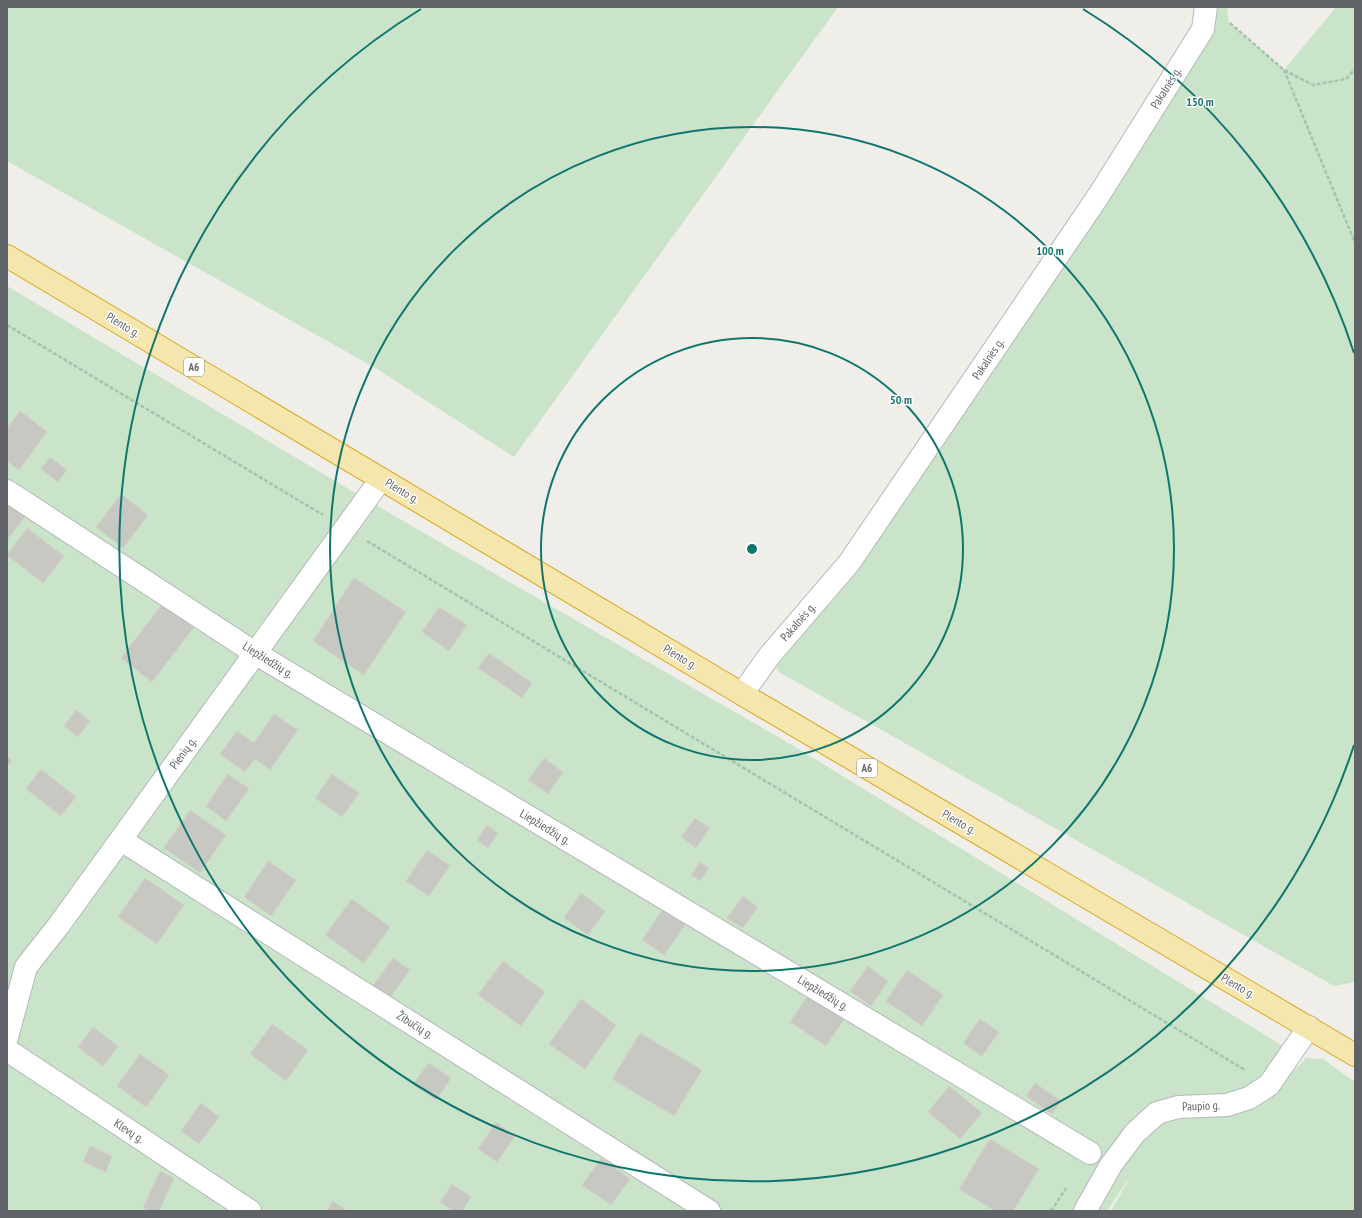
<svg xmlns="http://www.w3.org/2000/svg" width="1362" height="1218" viewBox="0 0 1362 1218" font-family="'PT Sans Narrow',sans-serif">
<rect width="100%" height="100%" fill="#f0eee9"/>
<g fill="#c9e4c9">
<path d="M7 7H838L514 457 377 369 7 161Z"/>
<path d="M1206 7H1227L1229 23 1284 70 1336 7H1355V982L1334 986 779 672 770 655 849 563 1203 29Z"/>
<path d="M7 286 367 500 792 745 1283 1046 1288 1077 1306 1058 1323 1059 1355 1082V1211H1111L1131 1175 1107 1211H7Z"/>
</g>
<g fill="#c8c8c3" stroke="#d4d0c8">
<path d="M20 411 47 432 19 470 7 461V428Z"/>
<path d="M50 457 67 470 58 482 41 469Z"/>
<path d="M121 494 148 515 123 548 96 527Z"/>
<path d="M7 500 28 513 7 540Z"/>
<path d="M27 528 64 556 43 583 7 555Z"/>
<path d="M354 578 406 612 364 675 313 641Z"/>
<path d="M163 603 194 627 152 682 121 658Z"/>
<path d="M439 607 467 625 449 651 422 632Z"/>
<path d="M489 653 532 683 522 698 478 668Z"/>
<path d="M76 710 90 721 78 737 64 726Z"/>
<path d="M274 714 298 730 270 770 255 759 245 772 220 754 237 731 254 743Z"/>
<path d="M7 756 12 760 7 766Z"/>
<path d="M544 758 563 772 548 794 528 780Z"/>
<path d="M41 769 76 797 61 816 26 789Z"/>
<path d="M228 774 249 789 226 821 206 806Z"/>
<path d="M332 774 359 793 342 817 315 798Z"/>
<path d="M190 810 226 835 200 873 164 848Z"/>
<path d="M695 818 710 828 696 848 681 837Z"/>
<path d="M487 825 498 833 488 848 477 840Z"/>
<path d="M427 850 450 866 429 896 406 881Z"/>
<path d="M268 861 296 880 271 916 244 897Z"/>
<path d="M700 862 709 868 700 881 691 875Z"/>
<path d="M145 878 184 905 157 944 118 917Z"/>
<path d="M581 893 605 911 588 935 564 918Z"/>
<path d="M743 896 758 907 743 928 727 918Z"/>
<path d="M352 899 390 927 364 963 325 935Z"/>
<path d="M662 910 685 925 664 955 642 940Z"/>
<path d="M393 958 410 970 389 999 372 987Z"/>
<path d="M503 961 545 992 521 1026 478 995Z"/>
<path d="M868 966 888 981 871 1006 850 991Z"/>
<path d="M907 970 943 995 922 1026 886 1001Z"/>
<path d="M809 994 845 1018 826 1046 790 1022Z"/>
<path d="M581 999 616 1025 585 1069 549 1044Z"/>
<path d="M980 1019 999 1032 982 1056 963 1043Z"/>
<path d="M272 1024 308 1050 286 1081 250 1054Z"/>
<path d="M93 1027 118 1046 103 1066 78 1047Z"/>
<path d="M640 1033 702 1070 674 1116 612 1079Z"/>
<path d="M140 1054 169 1075 146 1107 117 1086Z"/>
<path d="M429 1063 451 1078 436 1100 413 1084Z"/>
<path d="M1035 1083 1061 1101 1052 1114 1026 1096Z"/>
<path d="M949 1086 982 1113 960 1139 928 1112Z"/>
<path d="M201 1103 219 1117 199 1144 181 1131Z"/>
<path d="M496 1122 515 1136 497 1162 478 1149Z"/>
<path d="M990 1139 1039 1169 1013 1211H995L959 1189Z"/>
<path d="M90 1146 112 1156 106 1172 83 1162Z"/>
<path d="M601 1158 630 1179 611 1205 582 1185Z"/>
<path d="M160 1171 174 1178 159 1211H149L143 1208Z"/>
<path d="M452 1184 471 1197 462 1211H453L440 1202Z"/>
<path d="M333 1201 345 1209 343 1211H327Z"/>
</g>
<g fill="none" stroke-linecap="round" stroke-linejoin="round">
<defs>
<g id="minor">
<path d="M7 491 255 653 1090 1153"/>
<path d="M742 694 770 655 849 563 1099 195 1203 29 1206 7"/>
<path d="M121 840 709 1211"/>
<path d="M7 1037 26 967 59 925 381 479"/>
<path d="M7 1050 250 1211"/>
<path d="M1085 1211 1111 1165 1135 1133 1157 1113 1178 1107 1227 1105 1249 1098 1269 1085 1309 1027"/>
</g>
<path id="trunk" d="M7 256 742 694 1355 1055"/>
</defs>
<use href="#minor" stroke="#b5b8bb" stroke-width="24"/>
<use href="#trunk" stroke="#dca51d" stroke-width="24"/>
<g stroke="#a2c4ae" stroke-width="2.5" stroke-dasharray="4 2" stroke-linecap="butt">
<path d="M1230 23 1284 70 1313 85 1346 79 1355 69"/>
<path d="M1284 70 1355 243"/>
<path d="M7 325 323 515"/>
<path d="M367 541 1245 1070"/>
<path d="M1051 1211 1066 1188"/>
</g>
<use href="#minor" stroke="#fff" stroke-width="22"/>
<use href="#trunk" stroke="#f4e6ac" stroke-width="22"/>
</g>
<g fill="none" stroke="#0f766e" stroke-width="2">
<circle cx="752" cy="549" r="211"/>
<circle cx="752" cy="549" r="422"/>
<path d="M1354 745A633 633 0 1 1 421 9M1083 9A633 633 0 0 1 1354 353"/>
</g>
<g text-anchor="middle" stroke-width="3" stroke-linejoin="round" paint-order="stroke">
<g fill="#fff" stroke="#909295" stroke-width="1">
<rect x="184" y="358" width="20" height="18" rx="3"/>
<rect x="857" y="759" width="20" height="18" rx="3"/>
</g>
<g font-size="11" font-weight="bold" fill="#606367">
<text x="194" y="371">A6</text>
<text x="867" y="772">A6</text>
</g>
<g font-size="12" fill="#606367" stroke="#fff">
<text transform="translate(1166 88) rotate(-58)" y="4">Pakalnės g.</text>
<text transform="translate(123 325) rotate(31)" y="4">Plento g.</text>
<text transform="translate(988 359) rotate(-56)" y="4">Pakalnės g.</text>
<text transform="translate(402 491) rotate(31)" y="4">Plento g.</text>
<text transform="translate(798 622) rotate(-49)" y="4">Pakalnės g.</text>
<text transform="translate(680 657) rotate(31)" y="4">Plento g.</text>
<text transform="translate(268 660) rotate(32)" y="4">Liepžiedžių g.</text>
<text transform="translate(183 753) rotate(-54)" y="4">Pienių g.</text>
<text transform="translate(959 822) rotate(30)" y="4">Plento g.</text>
<text transform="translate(545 827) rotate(31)" y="4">Liepžiedžių g.</text>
<text transform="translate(1238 986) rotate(30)" y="4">Plento g.</text>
<text transform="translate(823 993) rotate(31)" y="4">Liepžiedžių g.</text>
<text transform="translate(415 1025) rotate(32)" y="4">Žibučių g.</text>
<text transform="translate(1201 1106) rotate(-2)" y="4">Paupio g.</text>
<text transform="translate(129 1131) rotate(33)" y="4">Klevų g.</text>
</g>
</g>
<circle cx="752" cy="549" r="6" fill="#0f766e" stroke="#fff" stroke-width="2"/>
<g font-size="12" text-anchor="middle" font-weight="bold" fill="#0f766e" stroke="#fff" stroke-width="3" stroke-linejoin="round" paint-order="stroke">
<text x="1200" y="106">150 m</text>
<text x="1050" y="255">100 m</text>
<text x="901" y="404">50 m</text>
</g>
<rect width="1362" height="1218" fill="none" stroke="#606367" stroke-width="16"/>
</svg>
